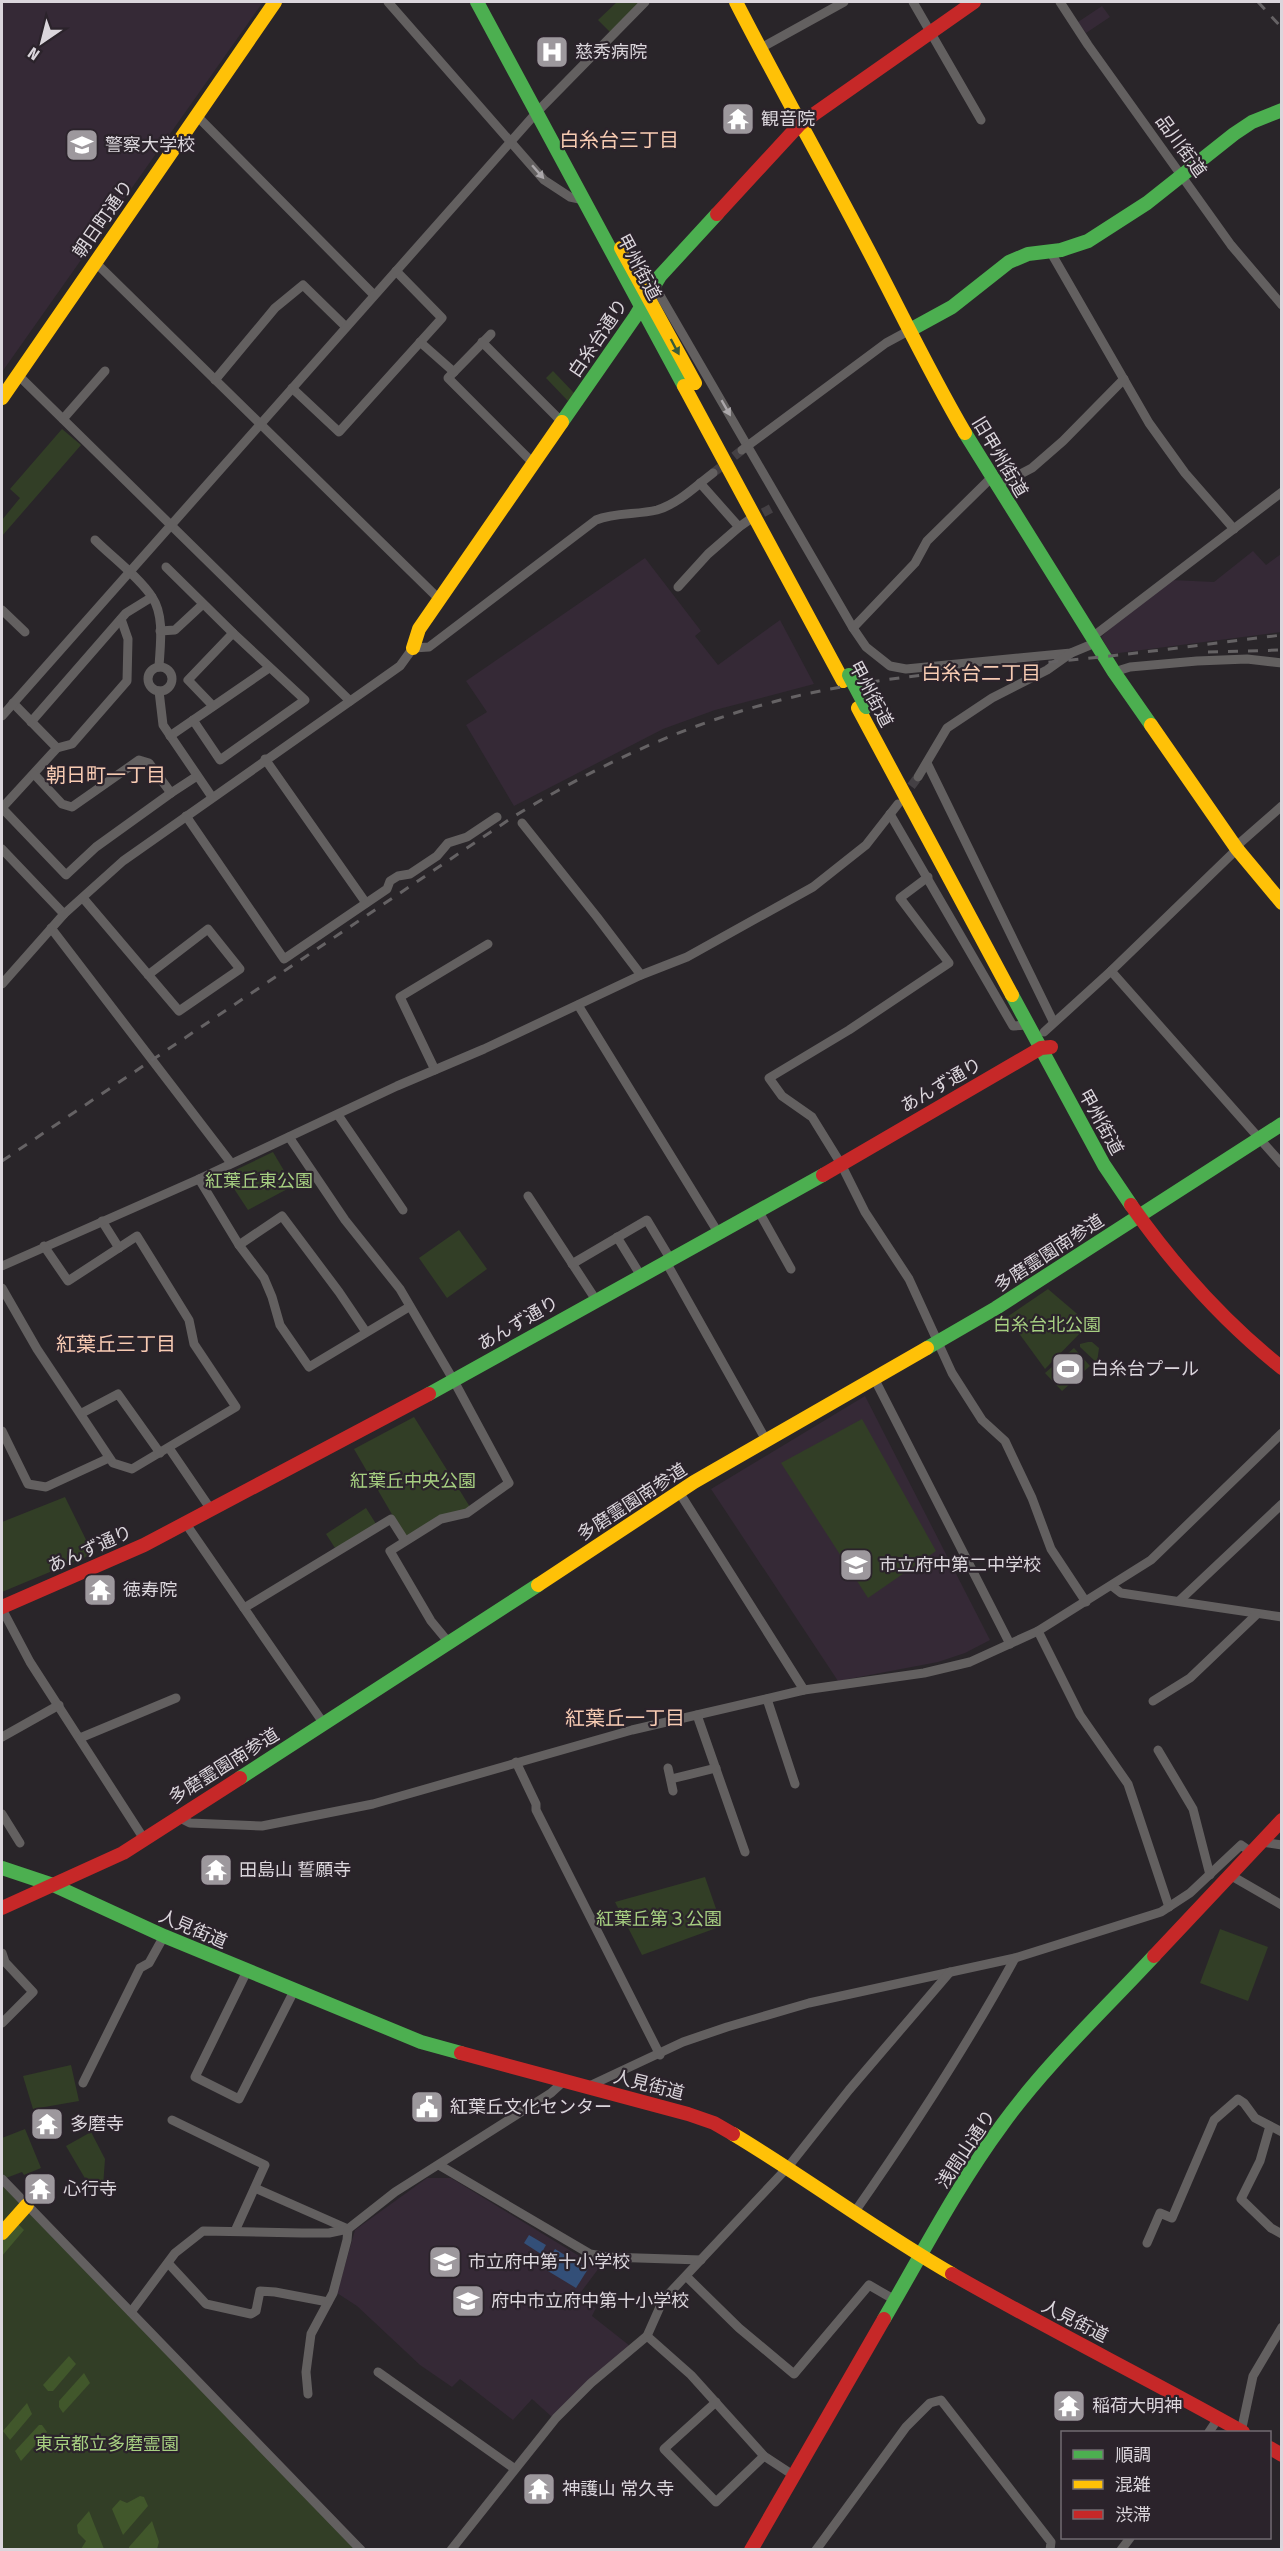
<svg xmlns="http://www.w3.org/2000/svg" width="1283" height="2551" viewBox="0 0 1283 2551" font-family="'Fira Sans Condensed','Noto Sans JP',sans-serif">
<rect width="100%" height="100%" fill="#292529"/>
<g fill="#352936">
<path d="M2 2H263L2 372Z"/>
<path d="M1102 6 1110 17 1086 33 1078 22Z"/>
<path d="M1253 551 1266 565 1281 554V632L1111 654 1101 637 1126 614 1172 580 1214 582Z"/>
<path d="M645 558 701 631 695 636 718 665 780 620 814 684 715 710 663 729 514 806 466 725 487 712 466 681Z"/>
<path d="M865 1396 990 1640 965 1653 938 1662 838 1681 711 1489Z"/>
<path d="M427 2178H451L599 2268 578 2296 596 2308 592 2316 630 2346 552 2417 532 2399 513 2420 460 2379 452 2387 420 2365 357 2306 337 2293 355 2230Z"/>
</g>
<g fill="#323e26">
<path d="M617 2H643L611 33 598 20Z"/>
<path d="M553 371 574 393 568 401 546 378Z"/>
<path d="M62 429 81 445 2 536V520L20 498 10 489Z"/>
<path d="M273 1152 293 1186 248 1210 225 1175Z"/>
<path d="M459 1230 487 1269 447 1298 419 1258Z"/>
<path d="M1048 1289 1089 1324 1045 1369 1007 1317Z"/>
<path d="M1088 1342H1092L1099 1348 1097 1363 1080 1347V1344Z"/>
<path d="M1074 1348 1090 1366 1062 1391 1045 1373Z"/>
<path d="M414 1417 470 1507 408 1536 404 1535 354 1449Z"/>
<path d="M862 1419 936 1551 868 1598 781 1463Z"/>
<path d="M65 1497 93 1554 2 1592V1522Z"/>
<path d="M366 1508 378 1527 335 1548 326 1534Z"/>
<path d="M705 1877 722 1926 642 1955 615 1902Z"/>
<path d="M1220 1929 1268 1947 1248 2001 1200 1983Z"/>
<path d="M71 2065 79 2101 33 2109 23 2076Z"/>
<path d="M25 2129 41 2168 24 2175 22 2172 6 2178 2 2173V2138Z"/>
<path d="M91 2132 105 2159 103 2187 93 2192 66 2146Z"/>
<path d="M2 2185 355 2549H2Z"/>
</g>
<g fill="#41572b">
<path d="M17 2223 24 2230 2 2256V2241Z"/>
<path d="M69 2356 76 2364 53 2391H48L43 2385Z"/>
<path d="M84 2373 90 2383 63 2413 59 2407V2401Z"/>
<path d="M27 2403 32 2414 10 2440 3 2431Z"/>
<path d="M39 2425H42L47 2432 21 2461 15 2451Z"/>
<path d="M140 2496 144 2497 148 2506 123 2535 112 2509 120 2500 127 2503Z"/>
<path d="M89 2511 104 2549H81L86 2541 78 2533 77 2525Z"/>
<path d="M152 2521 159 2542 157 2549H129V2547Z"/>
</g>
<g fill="#334f78">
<path d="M529 2235 546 2245 541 2254 524 2243Z"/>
<path d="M555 2249 588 2269 576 2288 543 2268Z"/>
</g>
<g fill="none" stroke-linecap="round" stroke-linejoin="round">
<g stroke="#444044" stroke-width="9" stroke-dasharray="9 4.5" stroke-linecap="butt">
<path d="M713 473 742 450"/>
<path d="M751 519 772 508"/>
<path d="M903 797 918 777"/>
</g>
<g stroke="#636060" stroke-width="9">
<path d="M388 2 544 180 570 197 584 200"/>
<path d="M913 2 981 120"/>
<path d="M1060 2 1088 45 1231 245 1282 305"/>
<path d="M759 49 844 2"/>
<path d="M196 115 374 295"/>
<path d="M1050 251 1149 423 1185 473 1234 529"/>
<path d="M95 262 440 600"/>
<path d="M654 285 853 628 866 647 890 666 906 669 1071 653 1095 643"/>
<path d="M491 334 448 378 533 463"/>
<path d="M420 342 454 372"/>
<path d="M482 342 562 422"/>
<path d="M18 375 350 701"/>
<path d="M215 380 275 308 303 285 346 327"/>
<path d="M292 388 339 432 442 318 396 271"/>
<path d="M63 419 105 371"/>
<path d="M742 450 886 343 910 330"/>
<path d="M700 483 739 527 749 520"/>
<path d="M996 487 1032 468 1063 441 1124 379"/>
<path d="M95 540C112 557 139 577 152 597 165 616 160 646 159 667"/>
<path d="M166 567 233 633 305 700 220 760 193 720"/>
<path d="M678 587 708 554 739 527"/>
<path d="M2 610 25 632"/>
<path d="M853 628 915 563 927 541 991 478"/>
<path d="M160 631 175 630 203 604"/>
<path d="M1091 638 1282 492"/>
<circle cx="160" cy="679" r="12"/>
<path d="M1114 672 1130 667 1197 661 1247 659 1282 663"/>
<path d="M159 691 163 725 212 797"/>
<path d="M13 703 57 748 2 808 66 875 96 847 171 793"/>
<path d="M213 706 188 680 233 633"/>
<path d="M2 716 537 112 645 2"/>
<path d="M31 722 126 613 152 597"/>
<path d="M170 736 269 668"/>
<path d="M57 748 72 744 127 681 128 639 121 619"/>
<path d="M265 759 366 903"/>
<path d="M927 763 1053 1021"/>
<path d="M34 774 62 804 72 807 139 760 149 763 171 793 197 776"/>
<path d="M918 777 947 728 992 698 1047 670 1071 653"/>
<path d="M890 814 1013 1026 1028 1025"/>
<path d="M186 816 284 959 387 889 390 881 398 876 410 874 437 856 448 843 467 837 497 817"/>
<path d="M522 823 597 917 641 975"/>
<path d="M2 849 64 914"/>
<path d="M928 877 900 898 949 963 849 1030 769 1078 782 1096 812 1117 841 1164 865 1212 909 1279 952 1373 982 1420 1005 1441 1032 1498 1051 1549 1086 1602"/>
<path d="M83 898 179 1011 240 969 208 929 148 975"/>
<path d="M51 928 231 1163"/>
<path d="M1111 971 1282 1164"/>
<path d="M2 984 64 914 123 861 400 666 413 648 429 647 596 520C615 512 637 515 657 510 678 504 696 486 713 473"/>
<path d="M578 1005 719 1234"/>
<path d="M1044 1032 1111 971 1233 853 1241 842 1282 806"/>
<path d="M435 1070 400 997 488 944"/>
<path d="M338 1115 403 1210"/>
<path d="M289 1137 345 1220 400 1289 454 1381 509 1483 467 1513 441 1519 390 1551 431 1621 450 1644"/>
<path d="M199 1179 239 1245 264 1278 272 1297 280 1325 309 1367 409 1307"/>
<path d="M528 1196 596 1300"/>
<path d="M759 1212 791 1269"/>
<path d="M102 1221 119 1248"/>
<path d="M617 1237 641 1276"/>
<path d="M239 1245 282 1216 339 1292 366 1332"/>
<path d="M666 1262 766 1440"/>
<path d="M572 1264 647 1220 671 1260"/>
<path d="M2 1266 199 1179 397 1086 484 1049 641 975 687 957 813 887 866 845 898 804"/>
<path d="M2 1288 37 1349 113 1463 132 1469 236 1407 194 1344 189 1320 137 1236 68 1281 44 1246"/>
<path d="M874 1378 1010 1644"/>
<path d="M82 1413 118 1394 160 1453"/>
<path d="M2 1431 28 1484 46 1487 109 1458"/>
<path d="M169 1448 212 1511"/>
<path d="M679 1492 804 1690"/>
<path d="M186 1524 324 1724"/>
<path d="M1112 1586 1121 1593 1282 1617"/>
<path d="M1179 1601 1282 1504"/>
<path d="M244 1608 391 1519 405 1541"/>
<path d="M2 1609 30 1662 144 1839"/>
<path d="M1038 1631 1080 1715 1128 1784 1169 1907"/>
<path d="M767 1699 795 1784"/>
<path d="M1153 1701 1190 1678 1256 1615"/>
<path d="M697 1715 745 1852"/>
<path d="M2 1737 59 1705"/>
<path d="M80 1738 176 1698"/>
<path d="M1158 1750 1193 1809 1210 1875"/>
<path d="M516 1762 536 1804V1810L660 2055"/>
<path d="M668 1768 673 1791"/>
<path d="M671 1779 716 1768"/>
<path d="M2 1814 20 1843"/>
<path d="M178 1817 190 1823 262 1826 373 1804 632 1730 804 1690 924 1673 970 1662 1038 1631 1151 1560 1282 1433"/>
<path d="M1261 1842 1282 1845"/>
<path d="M1230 1875 1282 1905"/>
<path d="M2 1953 5 1962 33 1992 2 2023"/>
<path d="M247 1971 195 2077 239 2099 294 1991"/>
<path d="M83 2083 140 1968 149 1963 164 1936"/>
<path d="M585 2088 683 2042 727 2027 809 2003 1015 1958 1161 1912 1190 1893 1241 1845 1251 1852"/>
<path d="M172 2120 265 2165 235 2231"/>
<path d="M1270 2126 1260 2161 1241 2199 1271 2228 1282 2234"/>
<path d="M439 2165 590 2254 608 2257 701 2260"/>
<path d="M2 2179 361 2550"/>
<path d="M255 2188 348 2229"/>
<path d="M854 2213C912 2130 967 2046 1015 1958"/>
<path d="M1147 2243 1160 2213 1172 2218 1214 2120 1238 2099 1244 2103 1255 2118 1282 2132"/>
<path d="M168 2263 206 2304 251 2314 256 2311 260 2291 275 2292 328 2302"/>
<path d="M687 2277 739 2328 794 2374 869 2285 895 2300"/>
<path d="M131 2312 175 2253 203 2231 302 2233H329L348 2229 395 2192 551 2093 563 2082"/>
<path d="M647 2336 691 2375 764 2456 793 2475"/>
<path d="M378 2372 515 2469"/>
<path d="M308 2394 306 2372 311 2334 333 2293 347 2240 348 2229"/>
<path d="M716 2402 664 2449 716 2502 764 2456"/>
<path d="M1209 2432 1217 2420"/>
<path d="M1241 2432 1253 2376 1282 2327"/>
<path d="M451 2550 556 2418 591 2383 647 2336 663 2300 788 2167 849 2090 950 1972"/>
<path d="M816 2550 906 2427 930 2403 941 2400 1051 2542 1050 2550"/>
<path d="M1121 2550 1130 2538"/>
</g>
<g stroke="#4caf50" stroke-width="14">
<path d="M477 2 684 386"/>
<path d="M910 330 952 307 1009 262 1028 254 1061 250 1088 241 1147 203 1234 134 1252 122 1282 110"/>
<path d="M562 422 635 317 660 276 717 214"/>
<path d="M965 433 1114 672 1151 725"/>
<path d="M1012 995 1104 1165 1131 1205"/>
<path d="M927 1348 996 1308 1282 1124"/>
<path d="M429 1394 823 1175"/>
<path d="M240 1778 538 1585"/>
<path d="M2 1868 53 1885 164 1936 421 2042 461 2053"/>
<path d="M884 2319C922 2254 957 2186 1002 2125 1046 2064 1103 2011 1154 1956"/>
</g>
<g stroke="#ffc107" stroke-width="14">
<path d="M736 2C777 82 821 160 863 240 897 304 928 370 965 433"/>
<path d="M621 248 695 383"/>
<path d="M684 386 843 681"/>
<path d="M2 398 275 2"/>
<path d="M413 648 419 629 562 422"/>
<path d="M858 708 1012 995"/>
<path d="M1151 725 1237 849 1282 903"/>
<path d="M538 1585 694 1482 927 1348"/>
<path d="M733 2134C808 2179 877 2231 952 2274"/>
<path d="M2 2233 27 2205"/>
</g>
<g stroke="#c62828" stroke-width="14">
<path d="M717 214 800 124 974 2"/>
<path d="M823 1175 1041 1048 1051 1047"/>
<path d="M1131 1205C1174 1266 1223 1321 1282 1368"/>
<path d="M2 1607 144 1545 429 1394"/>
<path d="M2 1908 123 1853 240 1778"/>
<path d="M1154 1956 1282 1820"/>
<path d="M461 2053 688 2114 714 2123 733 2134"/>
<path d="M952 2274C1048 2329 1147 2378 1243 2432"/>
<path d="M1270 2448 1282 2455"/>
<path d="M751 2550 884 2319"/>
</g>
<g stroke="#656264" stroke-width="3" stroke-dasharray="10 10" stroke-linecap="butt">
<path d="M1258 2 1282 28"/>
<path d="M1208 652 1282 650"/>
<path d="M2 1161 513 817C594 767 681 726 773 702 867 677 964 671 1061 661 1135 654 1208 644 1282 635"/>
</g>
<path stroke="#4caf50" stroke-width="14" d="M849 675 866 707"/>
</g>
<defs><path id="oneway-solid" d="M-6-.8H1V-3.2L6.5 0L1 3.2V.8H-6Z" transform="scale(1.5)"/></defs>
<g fill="#aba7aa">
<use href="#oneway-solid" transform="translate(538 172) rotate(49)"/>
<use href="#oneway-solid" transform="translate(726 408) rotate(60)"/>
</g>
<use fill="#385b3a" href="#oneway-solid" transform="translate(675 347) rotate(62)"/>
<defs>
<symbol id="hospital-square" viewBox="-11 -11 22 22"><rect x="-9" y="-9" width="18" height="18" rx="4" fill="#9d989d" stroke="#2b232b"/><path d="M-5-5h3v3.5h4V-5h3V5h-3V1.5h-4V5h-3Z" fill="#fff"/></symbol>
<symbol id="temple-square" viewBox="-11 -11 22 22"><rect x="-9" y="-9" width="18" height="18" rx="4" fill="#9d989d" stroke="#2b232b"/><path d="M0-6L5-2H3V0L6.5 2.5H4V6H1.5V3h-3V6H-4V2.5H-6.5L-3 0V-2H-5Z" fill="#fff"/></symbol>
<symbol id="university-square" viewBox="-11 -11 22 22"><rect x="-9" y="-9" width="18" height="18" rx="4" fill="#9d989d" stroke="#2b232b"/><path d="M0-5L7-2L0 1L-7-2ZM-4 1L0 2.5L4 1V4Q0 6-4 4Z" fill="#fff"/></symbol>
<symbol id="stadium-square" viewBox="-11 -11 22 22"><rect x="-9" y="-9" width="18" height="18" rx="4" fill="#9d989d" stroke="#2b232b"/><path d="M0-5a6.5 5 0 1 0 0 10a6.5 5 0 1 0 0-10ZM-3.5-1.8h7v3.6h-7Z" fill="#fff"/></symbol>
<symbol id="school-square" viewBox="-11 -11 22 22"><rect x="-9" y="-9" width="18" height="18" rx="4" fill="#9d989d" stroke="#2b232b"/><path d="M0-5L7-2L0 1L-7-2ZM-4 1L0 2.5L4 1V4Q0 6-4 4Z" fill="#fff"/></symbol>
<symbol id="civic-square" viewBox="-11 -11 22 22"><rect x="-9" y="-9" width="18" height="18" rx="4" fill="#9d989d" stroke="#2b232b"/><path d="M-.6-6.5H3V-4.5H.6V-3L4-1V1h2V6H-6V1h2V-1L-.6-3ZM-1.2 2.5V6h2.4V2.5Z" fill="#fff"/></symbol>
</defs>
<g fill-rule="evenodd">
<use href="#hospital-square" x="533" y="33" width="38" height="38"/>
<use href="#temple-square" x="719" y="100" width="38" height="38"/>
<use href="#university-square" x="63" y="126" width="38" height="38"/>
<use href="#stadium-square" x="1049" y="1350" width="38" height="38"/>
<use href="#school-square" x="837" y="1546" width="38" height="38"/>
<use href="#temple-square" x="81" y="1571" width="38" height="38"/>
<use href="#temple-square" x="197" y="1851" width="38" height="38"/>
<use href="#civic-square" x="408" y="2088" width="38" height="38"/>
<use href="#temple-square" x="28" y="2105" width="38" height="38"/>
<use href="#temple-square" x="21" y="2170" width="38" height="38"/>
<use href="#school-square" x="426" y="2243" width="38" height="38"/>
<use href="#school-square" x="449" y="2282" width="38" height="38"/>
<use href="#temple-square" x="1050" y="2387" width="38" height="38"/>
<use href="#temple-square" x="520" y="2470" width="38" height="38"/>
</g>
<g text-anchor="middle" stroke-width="4.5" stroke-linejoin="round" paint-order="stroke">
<g font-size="18" fill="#dbd6dc" stroke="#2b232b" text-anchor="start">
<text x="575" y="58">慈秀病院</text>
<text x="761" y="125">観音院</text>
<text x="105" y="151">警察大学校</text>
<text x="1091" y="1375">白糸台プール</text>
<text x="879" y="1571">市立府中第二中学校</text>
<text x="123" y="1596">徳寿院</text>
<text x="239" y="1876">田島山 誓願寺</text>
<text x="450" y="2113">紅葉丘文化センター</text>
<text x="70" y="2130">多磨寺</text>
<text x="63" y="2195">心行寺</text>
<text x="468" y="2268">市立府中第十小学校</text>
<text x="491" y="2307">府中市立府中第十小学校</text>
<text x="1092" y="2412">稲荷大明神</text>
<text x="562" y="2495">神護山 常久寺</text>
</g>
<g font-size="18" fill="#dbd6dc" stroke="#2b232b">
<text transform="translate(1181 146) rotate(54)" y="6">品川街道</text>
<text transform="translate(103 219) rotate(-55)" y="6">朝日町通り</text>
<text transform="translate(639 267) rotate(62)" y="6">甲州街道</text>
<text transform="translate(598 338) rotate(-56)" y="6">白糸台通り</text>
<text transform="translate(1000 457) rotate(59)" y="6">旧甲州街道</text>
<text transform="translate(871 694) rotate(62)" y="6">甲州街道</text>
<text transform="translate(941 1085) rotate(-30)" y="6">あんず通り</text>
<text transform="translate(1101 1122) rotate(61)" y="6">甲州街道</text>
<text transform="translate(1049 1253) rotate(-33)" y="6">多磨霊園南参道</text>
<text transform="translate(518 1323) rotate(-30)" y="6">あんず通り</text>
<text transform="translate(632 1502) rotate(-33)" y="6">多磨霊園南参道</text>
<text transform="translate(90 1549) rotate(-24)" y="6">あんず通り</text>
<text transform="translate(224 1766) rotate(-32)" y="6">多磨霊園南参道</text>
<text transform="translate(193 1929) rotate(23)" y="6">人見街道</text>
<text transform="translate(649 2085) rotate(14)" y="6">人見街道</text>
<text transform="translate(966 2149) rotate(-56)" y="6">浅間山通り</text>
<text transform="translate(1075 2321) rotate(27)" y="6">人見街道</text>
</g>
<g font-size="18" fill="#a6cf81" stroke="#2b232b">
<text x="259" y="1187">紅葉丘東公園</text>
<text x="1047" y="1331">白糸台北公園</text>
<text x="413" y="1487">紅葉丘中央公園</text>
<text x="659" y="1925">紅葉丘第３公園</text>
<text x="107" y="2450">東京都立多磨霊園</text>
</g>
<g font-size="20" fill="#f7cbb2" stroke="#2b232b">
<text x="619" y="147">白糸台三丁目</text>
<text x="981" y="680">白糸台二丁目</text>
<text x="106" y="782">朝日町一丁目</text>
<text x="116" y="1351">紅葉丘三丁目</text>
<text x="625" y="1725">紅葉丘一丁目</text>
</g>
</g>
<rect width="1283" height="2551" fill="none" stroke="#dbd6dc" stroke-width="6"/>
<rect x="1061" y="2431" width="210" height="108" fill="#2b232b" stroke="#716b72" stroke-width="1.5"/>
<rect x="1073" y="2450" width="30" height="9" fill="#4caf50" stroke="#716b72" stroke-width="1.5"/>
<text x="1115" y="2461" font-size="18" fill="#dbd6dc">順調</text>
<rect x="1073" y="2480" width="30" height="9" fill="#ffc107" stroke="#716b72" stroke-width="1.5"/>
<text x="1115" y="2491" font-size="18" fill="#dbd6dc">混雑</text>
<rect x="1073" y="2510" width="30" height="9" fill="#c62828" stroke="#716b72" stroke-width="1.5"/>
<text x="1115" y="2521" font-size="18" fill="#dbd6dc">渋滞</text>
<g transform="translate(42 42) rotate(215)" stroke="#2b232b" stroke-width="4.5" paint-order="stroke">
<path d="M0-4.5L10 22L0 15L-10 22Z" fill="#dbd6dc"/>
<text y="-9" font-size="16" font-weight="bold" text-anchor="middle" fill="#dbd6dc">N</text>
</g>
</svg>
